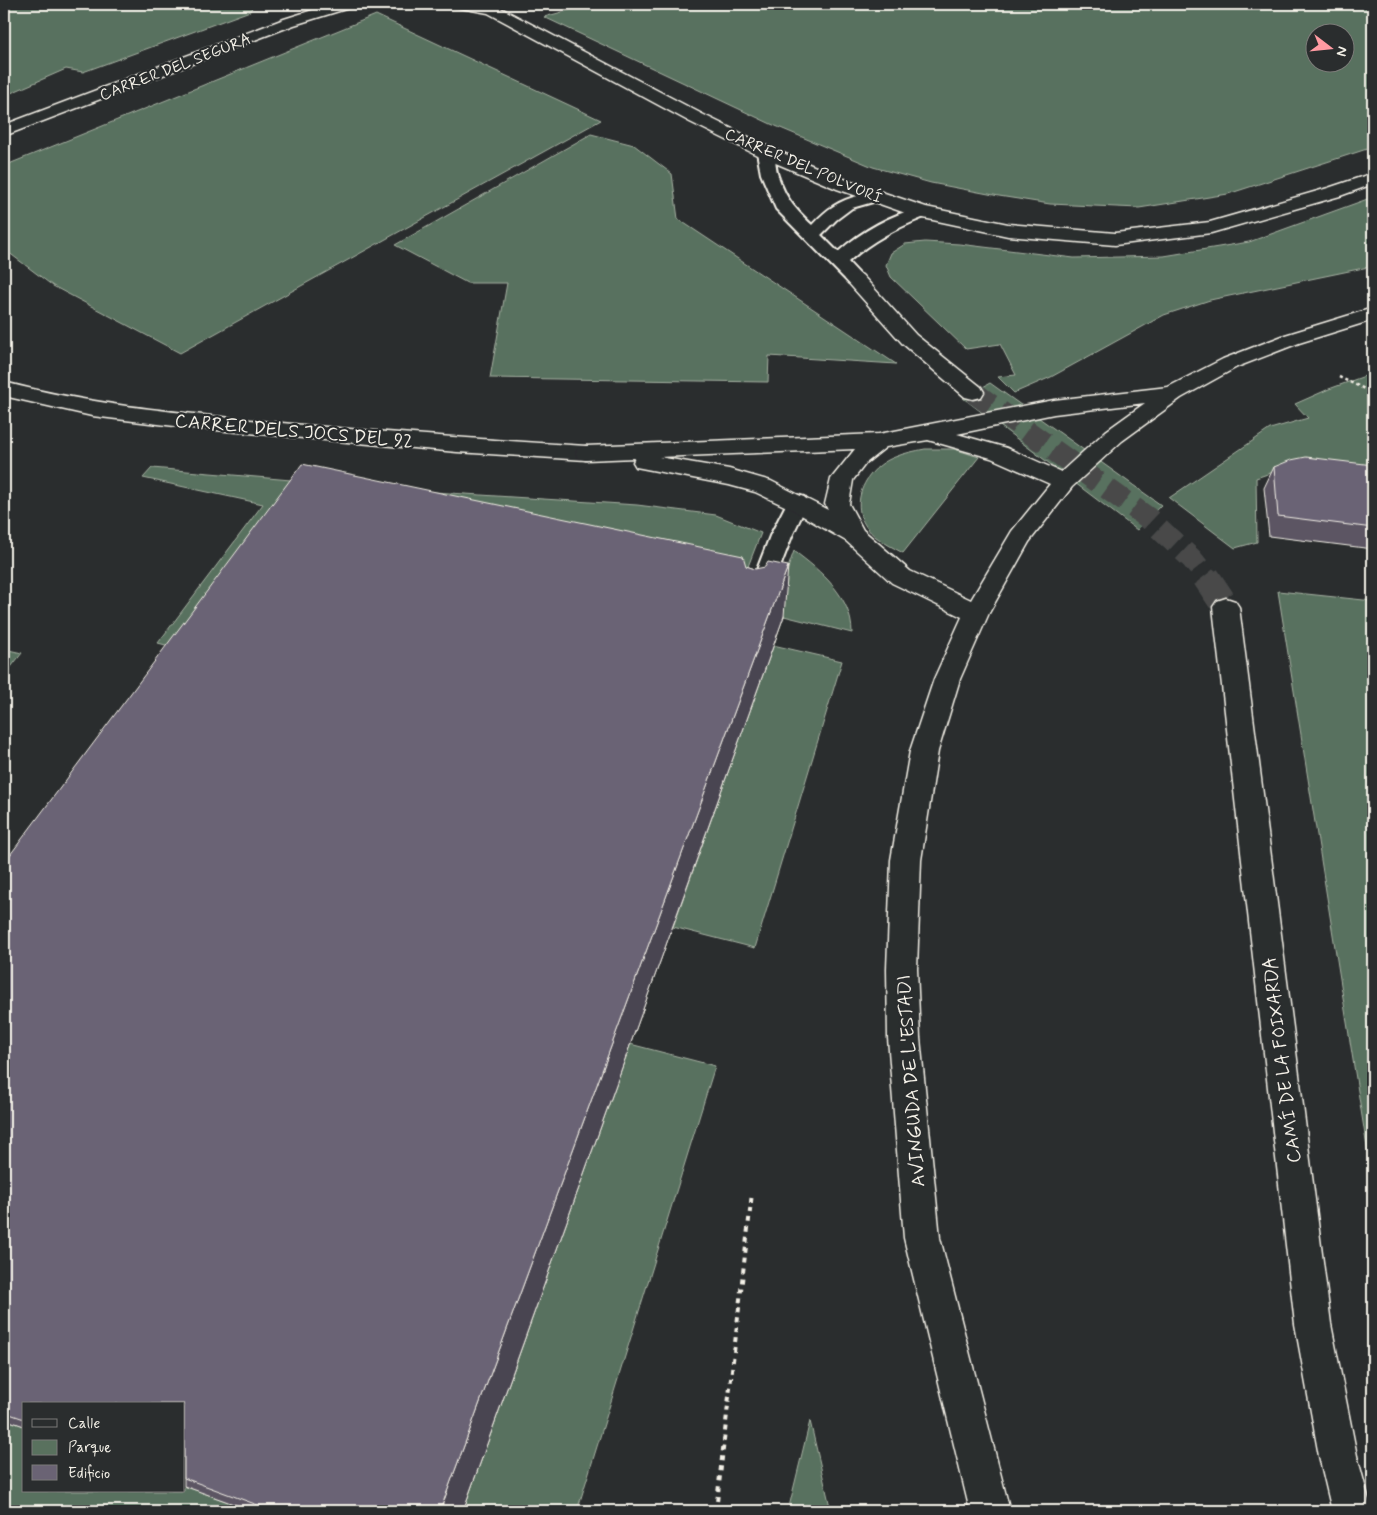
<svg xmlns="http://www.w3.org/2000/svg" width="1377" height="1515" viewBox="0 0 1377 1515" font-family="Mynerve,sans-serif">
<rect width="100%" height="100%" fill="#2a2d2e"/>
<filter id="ink" filterUnits="userSpaceOnUse"><feTurbulence type="fractalNoise" baseFrequency=".02" numOctaves="2"/><feDisplacementMap in="SourceGraphic" scale="10" xChannelSelector="R" yChannelSelector="G"/><feConvolveMatrix kernelMatrix="1 2 1 2 8 2 1 2 1" color-interpolation-filters="sRGB"/></filter>
<g filter="url(#ink)">
<g fill="#59715e" stroke="#a6b1a3" fill-rule="evenodd">
<path d="M4 4H254L250 11 83 72 66 69 4 96Z"/>
<path d="M591 4H1373V147L1228 194 1139 208 1050 204 999 196 931 183 873 167 771 124 544 17ZM1314 32H1344V62H1314Z"/>
<path d="M376 15 601 120 180 353 53 286 4 249V166Z"/>
<path d="M591 134 634 145 672 174 678 219 896 364 769 356 768 382 490 378 507 283H467L395 245Z"/>
<path d="M1373 197V266L1210 300 1164 315 1051 377 1014 393 998 377 1016 375 1000 344 966 349 891 277 886 265 891 253 905 244 925 242 959 244 1074 258 1164 256 1249 242Z"/>
<path d="M1373 373V480L1285 468 1256 478 1257 542 1235 548 1169 498 1270 429 1308 418 1295 404 1329 389Z"/>
<path d="M990 383 1161 505 1137 530 963 398Z"/>
<path d="M925 449H954L979 457 903 553C894 548 884 543 876 537 844 512 862 469 895 457 904 453 915 451 925 449Z"/>
<path d="M152 468 418 491 637 505 716 515 761 533 733 605 181 649 158 643 263 504 143 478Z"/>
<path d="M794 551C821 571 852 597 852 633L772 613Z"/>
<path d="M1278 591 1373 601V1185Z"/>
<path d="M773 645 842 661 755 948 673 927Z"/>
<path d="M4 649 22 653 4 676Z"/>
<path d="M630 1044 715 1066 577 1511H463Z"/>
<path d="M4 1419 24 1426V1491H184V1486L253 1511H4Z"/>
<path d="M810 1421 831 1511H788Z"/>
</g>
<g fill="none" stroke-linecap="round" stroke-linejoin="round">
<path stroke="#484a4a" stroke-width="22" stroke-dasharray="22 11" stroke-linecap="butt" d="M973 392 1148 518 1192 559 1207 578"/>
<path stroke="#484a4a" stroke-width="28" stroke-dasharray="28 14" stroke-linecap="butt" d="M1206 577 1226 607"/>
<defs>
<g id="lane">
<path d="M300 4H343L345 6C339 13 306 10 300 4Z"/>
<path d="M765 147 771 149C776 156 775 167 778 176 786 199 794 208 812 225 828 208 838 201 861 195 868 193 873 191 880 192L882 196 880 200 852 208 836 220 821 235 838 252C862 231 890 215 921 207L927 208 929 212 927 216C897 228 872 240 848 262L864 279 861 283 855 284 849 283 776 209 761 174 757 152 759 149Z"/>
<path d="M797 495 804 497 808 502 792 536 770 593 767 599 759 601 751 599 748 593 770 536 790 497Z"/>
</g>
<g id="street">
<path d="M332 4H355L352 7 294 25 4 136V125L284 19Z"/>
<path d="M452 4H488L497 6 702 114 771 148 849 181 926 207 1008 224 1115 233 1210 222 1328 188 1373 173V184L1340 196 1211 233 1115 245 1008 236 914 216 837 189 759 156 690 122 488 13 455 7Z"/>
<path d="M855 273 862 275 916 335 981 387 984 392 981 397 973 399 965 397 902 343 845 279 848 275Z"/>
<path d="M4 382C87 404 165 411 250 420 362 431 474 439 586 446L594 448 597 453 594 458 586 460 457 452 183 427 92 416 4 396Z"/>
<path d="M1226 598 1235 601 1239 607 1331 1324 1357 1456 1372 1511H1332L1319 1456 1295 1324 1213 607 1217 601Z"/>
</g>
<path id="secondary" d="M1373 308V320L1299 343 1237 367 1181 398 1122 441 1072 487 1029 542 989 613 960 679 938 751 921 860 917 969 920 1038 940 1238 1010 1511H970L904 1238 888 1038 887 969 891 860 910 751 934 679 962 617 892 583 846 541 789 508 755 492 729 485 636 467 633 462 635 458 586 460 578 458 575 453 578 448 586 446 879 434 1054 400 1168 387 1223 359 1285 335ZM1145 403 1106 431 1061 472 1007 448 957 434 1054 414ZM928 440 991 458 1050 484 1012 531 971 600 910 571 863 530 849 504 853 480 866 463 886 447ZM855 449 831 479 825 504 828 510 771 481 729 469 659 457Z"/>
</defs>
<use href="#lane" stroke="#f4f1e8" stroke-width="4"/>
<use href="#street" stroke="#f4f1e8" stroke-width="3"/>
<use href="#secondary" stroke="#f4f1e8" stroke-width="3"/>
<path stroke="#f4f1e8" stroke-width="2.5" stroke-dasharray="3 3" stroke-linecap="butt" d="M1339 377 1373 393"/>
<path stroke="#f4f1e8" stroke-width="4" stroke-dasharray="5 5" stroke-linecap="butt" d="M716 1511 752 1193"/>
<use href="#lane" fill="#2a2d2e" fill-rule="evenodd"/>
<use href="#street" fill="#2a2d2e" fill-rule="evenodd"/>
<use href="#secondary" fill="#2a2d2e" fill-rule="evenodd"/>
</g>
<g fill="#5b5564" stroke="#f4f1e8">
<path d="M1373 465V549L1269 536 1264 488 1274 467Z"/>
<path d="M746 566 755 569 784 616 463 1511H253L184 1486V1404H24V1426L4 1419V863Z"/>
</g>
<path fill="#4a4551" stroke="#f4f1e8" d="M788 566 784 616 463 1511H440Z"/>
<g fill="#6a6374" stroke="#f4f1e8">
<path d="M1306 457 1373 465V528L1278 516 1274 467 1291 460Z"/>
<path d="M302 464 743 556 746 566 755 569 765 567 768 562 788 566 440 1511H274L184 1478V1404H24V1419L4 1412V863Z"/>
</g>
</g>
<g text-anchor="middle" stroke-width="4.5" stroke-linejoin="round" paint-order="stroke">
<g font-size="16" fill="#f4f1e8" stroke="#2a2d2e">
<text transform="translate(175 66) rotate(-21)" y="6">CARRER DEL SEGURA</text>
<text transform="translate(804 165) rotate(23)" y="6">CARRER DEL POLVORÍ</text>
</g>
<g font-size="19" fill="#f4f1e8" stroke="#2a2d2e">
<text transform="translate(294 430) rotate(5)" y="7">CARRER DELS JOCS DEL 92</text>
<text transform="translate(1281 1060) rotate(-97)" y="7">CAMÍ DE LA FOIXARDA</text>
<text transform="translate(910 1081) rotate(-94)" y="7">AVINGUDA DE L'ESTADI</text>
</g>
</g>
<rect width="1377" height="1515" fill="none" stroke="#2a2d2e" stroke-width="20"/>
<rect x="10" y="10" width="1357" height="1495" fill="none" stroke="#f4f1e8" stroke-width="2" filter="url(#ink)"/>
<rect x="22" y="1402" width="162" height="90" fill="#2a2d2e" stroke="#7b7b78"/>
<rect x="32" y="1419" width="25" height="8" fill="#2a2d2e" stroke="#7b7b78"/>
<text x="68" y="1428" font-size="15" fill="#f4f1e8">Calle</text>
<rect x="32" y="1440" width="25" height="15" fill="#59715e" stroke="#7b7b78"/>
<text x="68" y="1452" font-size="15" fill="#f4f1e8">Parque</text>
<rect x="32" y="1465" width="25" height="15" fill="#6a6374" stroke="#7b7b78"/>
<text x="68" y="1478" font-size="15" fill="#f4f1e8">Edificio</text>
<g transform="translate(1330 48) rotate(106)"><circle r="24" fill="#2a2d2e" stroke="#7b7b78"/>
<path d="M0-4L9 19L0 12L-9 19Z" fill="#ff9aa2"/>
<text y="-8" font-size="14" font-weight="bold" text-anchor="middle" fill="#f4f1e8">N</text>
</g>
</svg>
